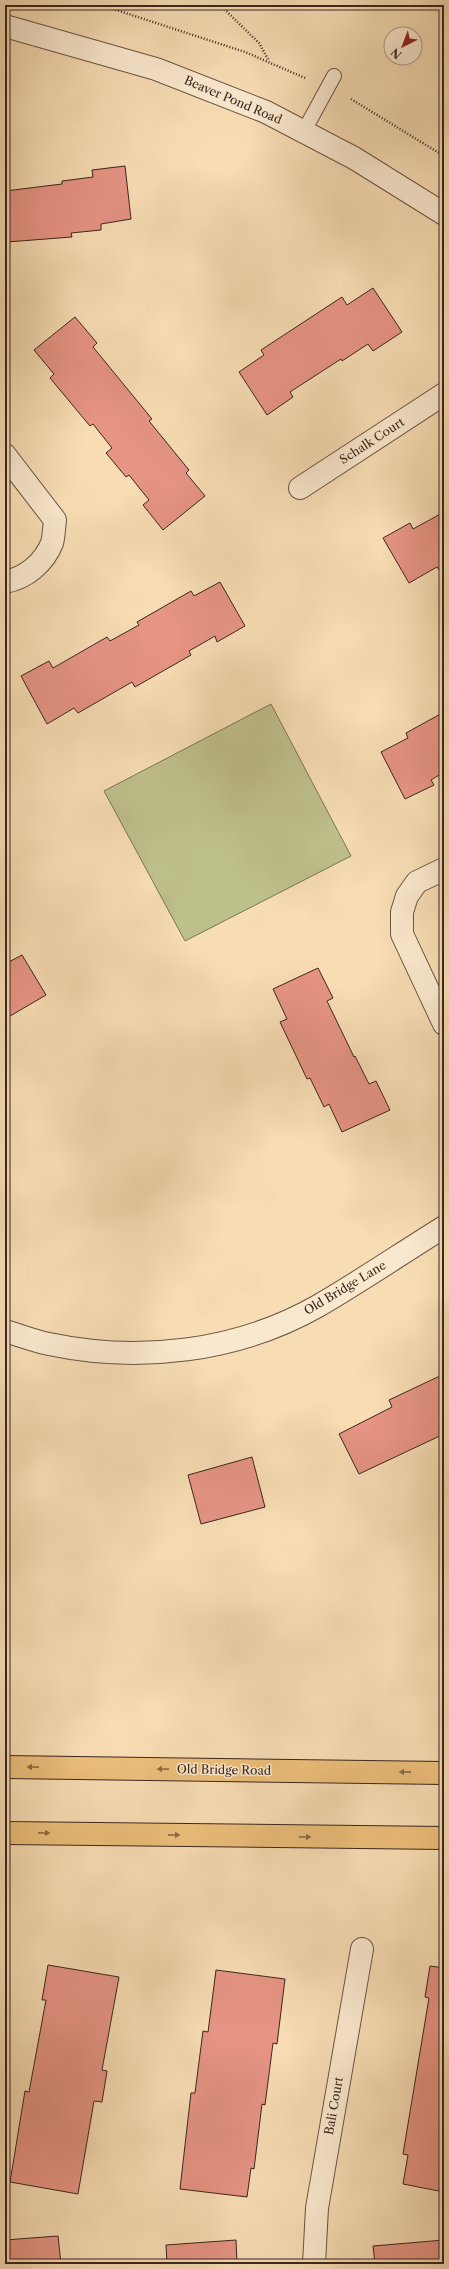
<svg xmlns="http://www.w3.org/2000/svg" width="449" height="2269" viewBox="0 0 449 2269" font-family="'Libre Caslon Text',serif">
<rect width="100%" height="100%" fill="#f7dcb4"/>
<filter id="stains"><feTurbulence type="fractalNoise" baseFrequency=".005" numOctaves="4"/><feColorMatrix values="0 0 0 0 .2 0 0 0 0 .09 0 0 0 0 .02 0 0 0 .5 -.17"/></filter>
<radialGradient id="worn" r=".72"><stop offset=".6" stop-color="#630" stop-opacity="0"/><stop offset="1" stop-color="#630" stop-opacity=".3"/></radialGradient>
<path fill="#bec08c" stroke="#7c7355" d="M271 704 351 856 185 941 104 791Z"/>
<g fill="#e69484" stroke="#3b261e">
<path d="M125 166 131 219 101 224V230L71 233 72 237 7 242 5 235V191L62 184V181L93 177 92 170Z"/>
<path d="M373 288 402 332 373 351 368 344 342 361 341 359 290 392 293 397 267 415 239 372 264 355 261 350 342 297 347 305Z"/>
<path d="M75 317 97 343 93 347 152 419 149 421 189 470 186 473 205 496 163 530 143 505 149 500 129 475 126 477 106 453 112 448 93 424 90 426 50 378 54 374 34 350Z"/>
<path d="M444 512V569L440 571 437 567 409 583 383 538 410 523 413 529Z"/>
<path d="M220 582 245 626 217 642 215 636 189 651 191 655 135 687 132 682 78 713 74 708 47 724 21 676 49 661 53 668 107 637 110 641 139 625 137 622 191 591 194 596Z"/>
<path d="M444 712V772L431 780 434 785 405 799 381 752 408 738 406 733Z"/>
<path d="M22 955 46 995 5 1019V964Z"/>
<path d="M318 968 333 998 327 1001 354 1057 355 1056 369 1084 376 1081 390 1110 342 1132 329 1104 324 1107 310 1078 307 1079 280 1022 287 1019 273 989Z"/>
<path d="M444 1374V1434L359 1474 339 1434 392 1407 389 1400Z"/>
<path d="M252 1457 265 1507 201 1524 188 1475Z"/>
<path d="M48 1965 119 1977 102 2070 107 2071 102 2102 94 2101 78 2194 10 2182 25 2091 29 2092 46 2000H42Z"/>
<path d="M430 1966 444 1968V2192L403 2184 408 2155 403 2154 429 1998 425 1997Z"/>
<path d="M216 1970 285 1979 277 2044 273 2043 265 2105 262 2104 254 2169 251 2168 247 2197 180 2189 191 2093H195L203 2031 208 2032Z"/>
<path d="M58 2236 61 2264H5V2240Z"/>
<path d="M236 2240 237 2264H167L166 2245Z"/>
<path d="M444 2240V2264H375L373 2246Z"/>
</g>
<g fill="none" stroke-linecap="round" stroke-linejoin="round">
<defs>
<path id="service" d="M304 131 334 76"/>
<g id="minor">
<path d="M5 26 156 69 266 112 354 158 444 214"/>
<path d="M5 455 55 520C54 527 54 536 52 543 44 563 26 578 5 582"/>
<path d="M300 488 444 394"/>
<path d="M444 869 417 882 407 896 402 912V934L444 1024"/>
<path d="M5 1331C19 1335 34 1341 49 1344 139 1363 237 1352 318 1306 361 1281 402 1253 444 1227"/>
<path d="M314 2264 317 2208 362 1949"/>
</g>
<g id="primary">
<path d="M5 1767 444 1773"/>
<path d="M5 1833 444 1838"/>
</g>
</defs>
<use href="#service" stroke="#6a5444" stroke-width="16"/>
<use href="#minor" stroke="#6a5444" stroke-width="24"/>
<use href="#primary" stroke="#3b261e" stroke-width="24"/>
<g stroke="#3b261e" stroke-width="2.5" stroke-dasharray="1 2" stroke-linecap="butt">
<path d="M101 5 245 52 305 78"/>
<path d="M220 5 259 43 269 61"/>
<path d="M351 99 444 156"/>
</g>
<use href="#service" stroke="#fae8ce" stroke-width="14"/>
<use href="#minor" stroke="#fae8ce" stroke-width="22"/>
<use href="#primary" stroke="#ecbe7a" stroke-width="22"/>
</g>
<defs><path id="oneway-solid" d="M-6-.8H1V-3.2L6.5 0L1 3.2V.8H-6Z"/></defs>
<g fill="#8b6a47">
<use href="#oneway-solid" transform="translate(33 1767) rotate(-179)"/>
<use href="#oneway-solid" transform="translate(163 1769) rotate(-179)"/>
<use href="#oneway-solid" transform="translate(405 1772) rotate(-179)"/>
<use href="#oneway-solid" transform="translate(44 1833) rotate(1)"/>
<use href="#oneway-solid" transform="translate(174 1835) rotate(1)"/>
<use href="#oneway-solid" transform="translate(305 1837) rotate(1)"/>
</g>
<g text-anchor="middle" stroke-width="3" stroke-linejoin="round" paint-order="stroke">
<g font-size="12" fill="#3b261e" stroke="#fae8ce">
<text transform="translate(233 100) rotate(23)" y="4">Beaver Pond Road</text>
<text transform="translate(372 441) rotate(-33)" y="4">Schalk Court</text>
<text transform="translate(345 1288) rotate(-31)" y="4">Old Bridge Lane</text>
<text transform="translate(224 1770) rotate(1)" y="4">Old Bridge Road</text>
<text transform="translate(334 2106) rotate(-80)" y="4">Bali Court</text>
</g>
</g>
<rect width="449" height="2269" fill="none" stroke="#f7dcb4" stroke-width="20"/>
<rect x="6" y="6" width="437" height="2257" fill="none" stroke="#3b261e" stroke-width="2"/>
<rect x="10" y="10" width="429" height="2249" fill="none" stroke="#3b261e"/>
<g transform="translate(403 46) rotate(222)"><circle r="19" fill="#fae8ce" stroke="#ae9a88"/>
<path d="M0-3L7 15L0 10L-7 15Z" fill="#8f2418"/>
<text y="-6" font-size="11" font-weight="bold" text-anchor="middle" fill="#3b261e">N</text>
</g>
<rect width="100%" height="100%" filter="url(#stains)"/>
<rect width="100%" height="100%" fill="url(#worn)"/>
</svg>
